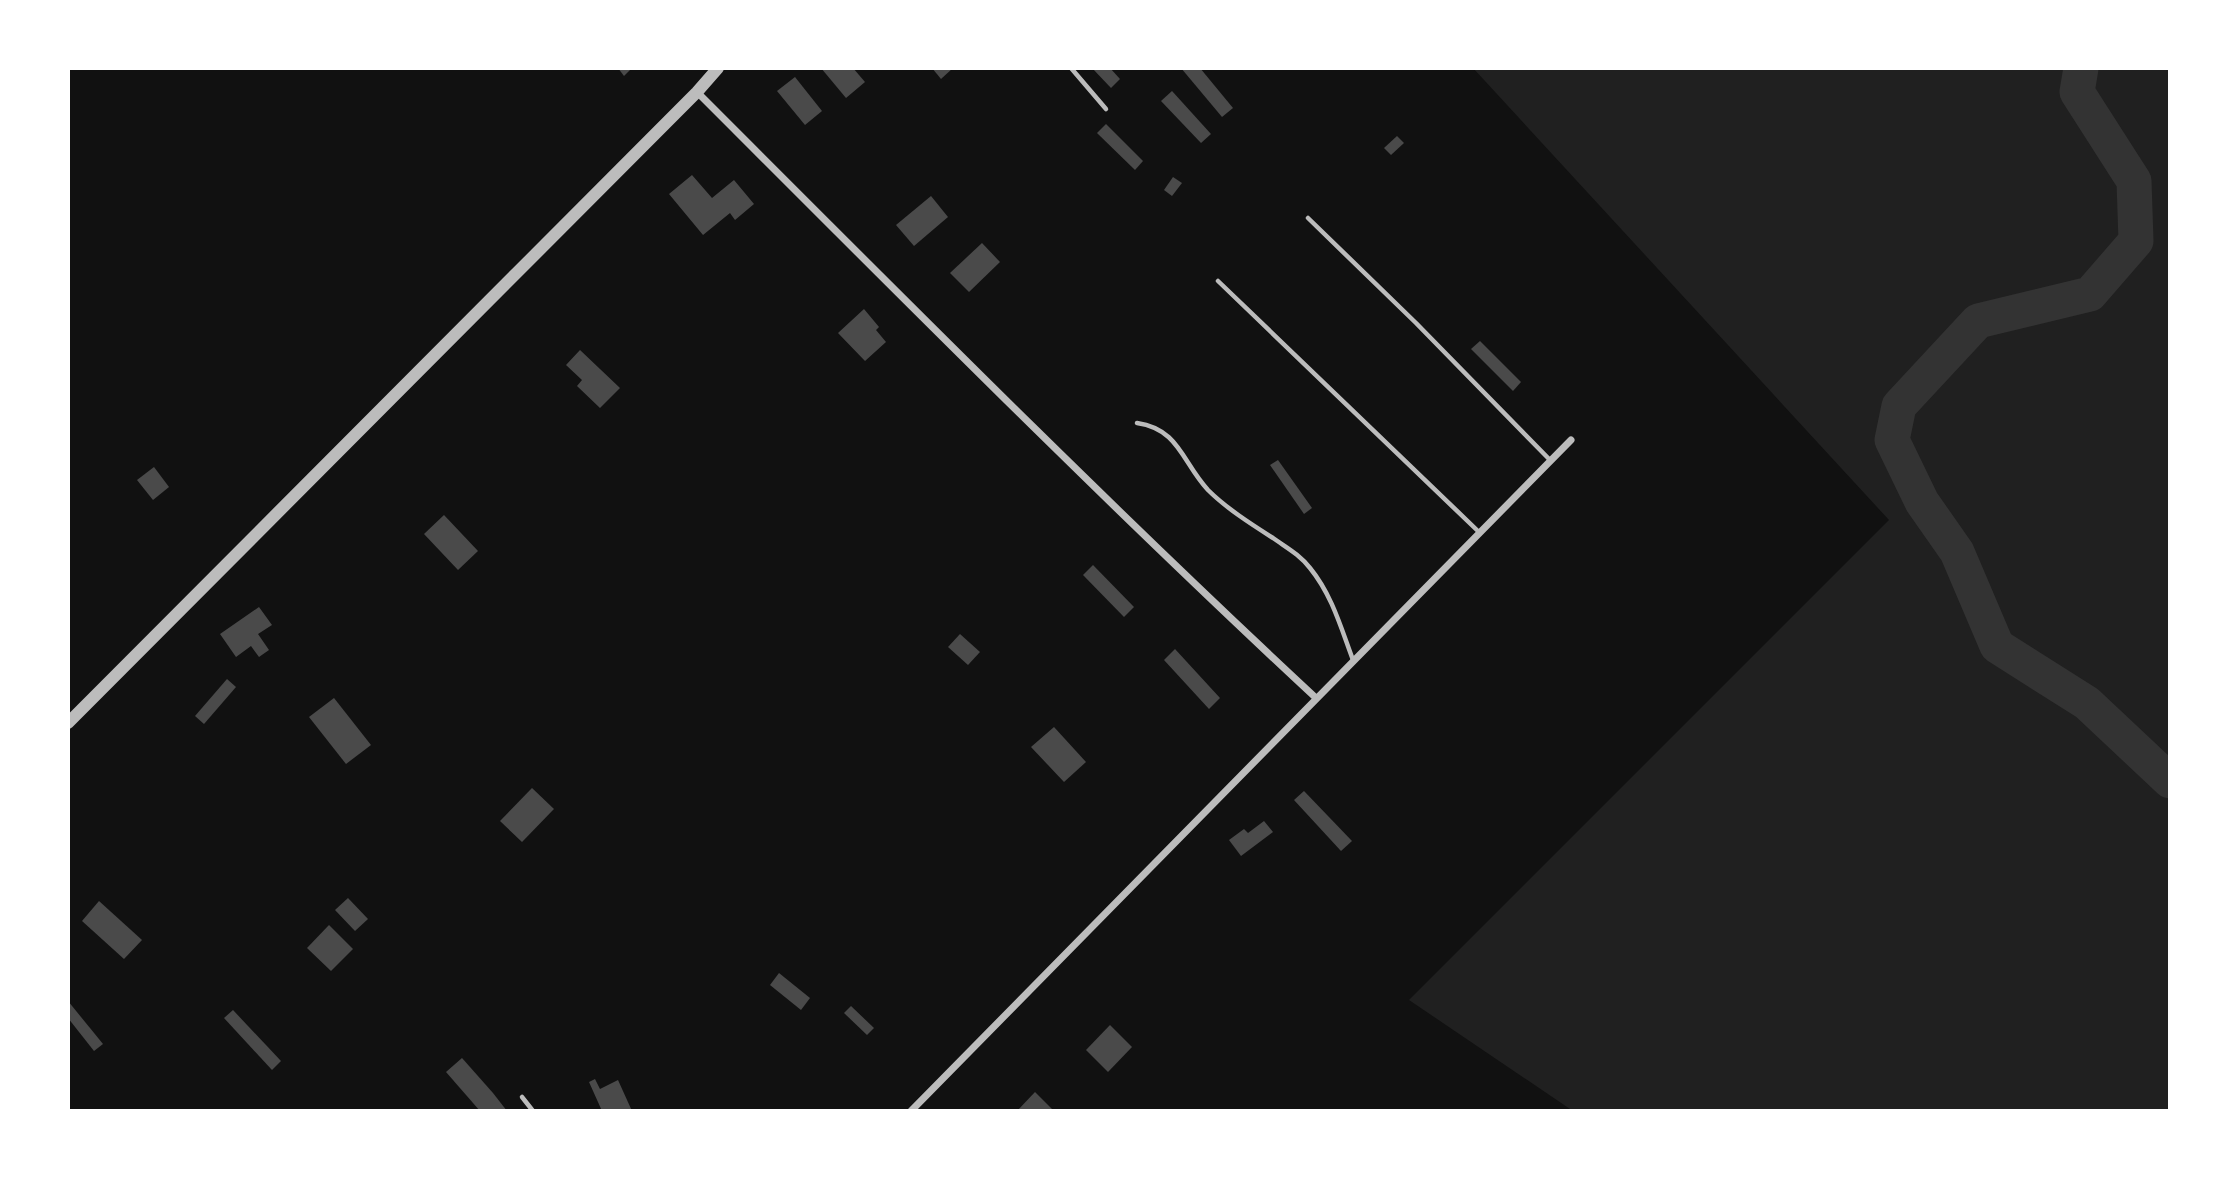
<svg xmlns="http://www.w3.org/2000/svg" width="2238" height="1179" viewBox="0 0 2238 1179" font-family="'Sofia Sans Condensed',sans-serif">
<rect width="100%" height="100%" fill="#111"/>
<path fill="#202020" d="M1473 68H2170V1111H1573L1409 1000 1889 520Z"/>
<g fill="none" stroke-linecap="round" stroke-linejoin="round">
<path stroke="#333" stroke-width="35" d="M2081 68 2077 92 2134 181 2136 241 2090 294 1978 321 1899 406 1892 440 1922 502 1957 552 1997 646 2087 703 2170 781"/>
</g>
<g fill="#4a4a4a">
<path d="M618 68H632L624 76Z"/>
<path d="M821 68H853L865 82 846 98Z"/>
<path d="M932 68H953L941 79Z"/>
<path d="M1092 68H1110L1120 79 1111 88Z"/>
<path d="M1181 68H1200L1233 108 1222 117Z"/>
<path d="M795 77 822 111 805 125 777 91Z"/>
<path d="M1172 91 1211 134 1201 143 1161 101Z"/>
<path d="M1106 124 1143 161 1135 170 1097 133Z"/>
<path d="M1397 136 1404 143 1391 155 1384 148Z"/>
<path d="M692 175 712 198 734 180 754 204 735 220 730 213 703 235 669 194Z"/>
<path d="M1173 177 1182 183 1172 196 1164 190Z"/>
<path d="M931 196 948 217 914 246 896 225Z"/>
<path d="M982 243 1000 262 969 292 950 273Z"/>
<path d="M864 309 879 327 876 330 886 342 865 361 838 333Z"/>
<path d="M1480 341 1521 382 1513 391 1471 349Z"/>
<path d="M580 350 620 388 600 408 577 386 582 380 566 365Z"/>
<path d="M1278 460 1312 508 1304 514 1270 465Z"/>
<path d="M154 467 169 487 153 500 137 480Z"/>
<path d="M444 515 478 551 458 570 424 534Z"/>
<path d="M1093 565 1134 607 1124 617 1083 575Z"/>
<path d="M259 607 272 625 258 634 269 650 259 657 251 646 236 657 220 634Z"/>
<path d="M960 634 980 652 968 665 948 647Z"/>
<path d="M1175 649 1220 698 1209 709 1164 660Z"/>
<path d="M227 679 236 687 204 724 195 716Z"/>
<path d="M334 698 371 745 346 764 309 717Z"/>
<path d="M1054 727 1086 762 1064 782 1031 747Z"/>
<path d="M532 788 554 809 522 842 500 821Z"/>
<path d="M1304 791 1352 841 1341 851 1294 800Z"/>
<path d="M1264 821 1273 832 1241 856 1229 840 1244 829 1248 833Z"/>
<path d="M348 898 368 919 355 931 335 910Z"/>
<path d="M99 901 142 940 124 959 82 921Z"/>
<path d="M329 925 353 949 331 971 307 948Z"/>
<path d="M779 973 810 998 801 1010 770 985Z"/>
<path d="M68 1001 103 1044 94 1051 68 1018Z"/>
<path d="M851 1006 874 1028 867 1035 844 1013Z"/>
<path d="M233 1010 281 1061 272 1070 224 1018Z"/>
<path d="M1110 1025 1132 1047 1108 1072 1086 1050Z"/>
<path d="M462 1058 493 1093 507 1111H480L446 1072Z"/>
<path d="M595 1079 600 1089 618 1080 632 1111H602L589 1082Z"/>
<path d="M1035 1092 1054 1111H1017Z"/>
</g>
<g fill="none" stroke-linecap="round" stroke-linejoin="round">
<g stroke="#bcbcbc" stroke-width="4.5">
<path d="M1071 68 1106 109"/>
<path d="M1308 218 1416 323 1550 460"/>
<path d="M1218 281 1480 533"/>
<path d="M1137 423C1179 429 1182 462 1208 490 1226 508 1251 524 1273 538 1287 548 1299 554 1310 568 1332 595 1341 628 1353 660"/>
<path d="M522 1097 533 1111"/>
</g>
<g stroke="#bcbcbc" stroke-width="7">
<path d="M697 92C901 296 1104 501 1316 698"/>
<path d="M911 1111 1571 440"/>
</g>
<path stroke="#bcbcbc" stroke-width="12" d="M68 723 697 92 718 68"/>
</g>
<rect width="2238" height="1179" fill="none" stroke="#ffffff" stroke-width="140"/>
</svg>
